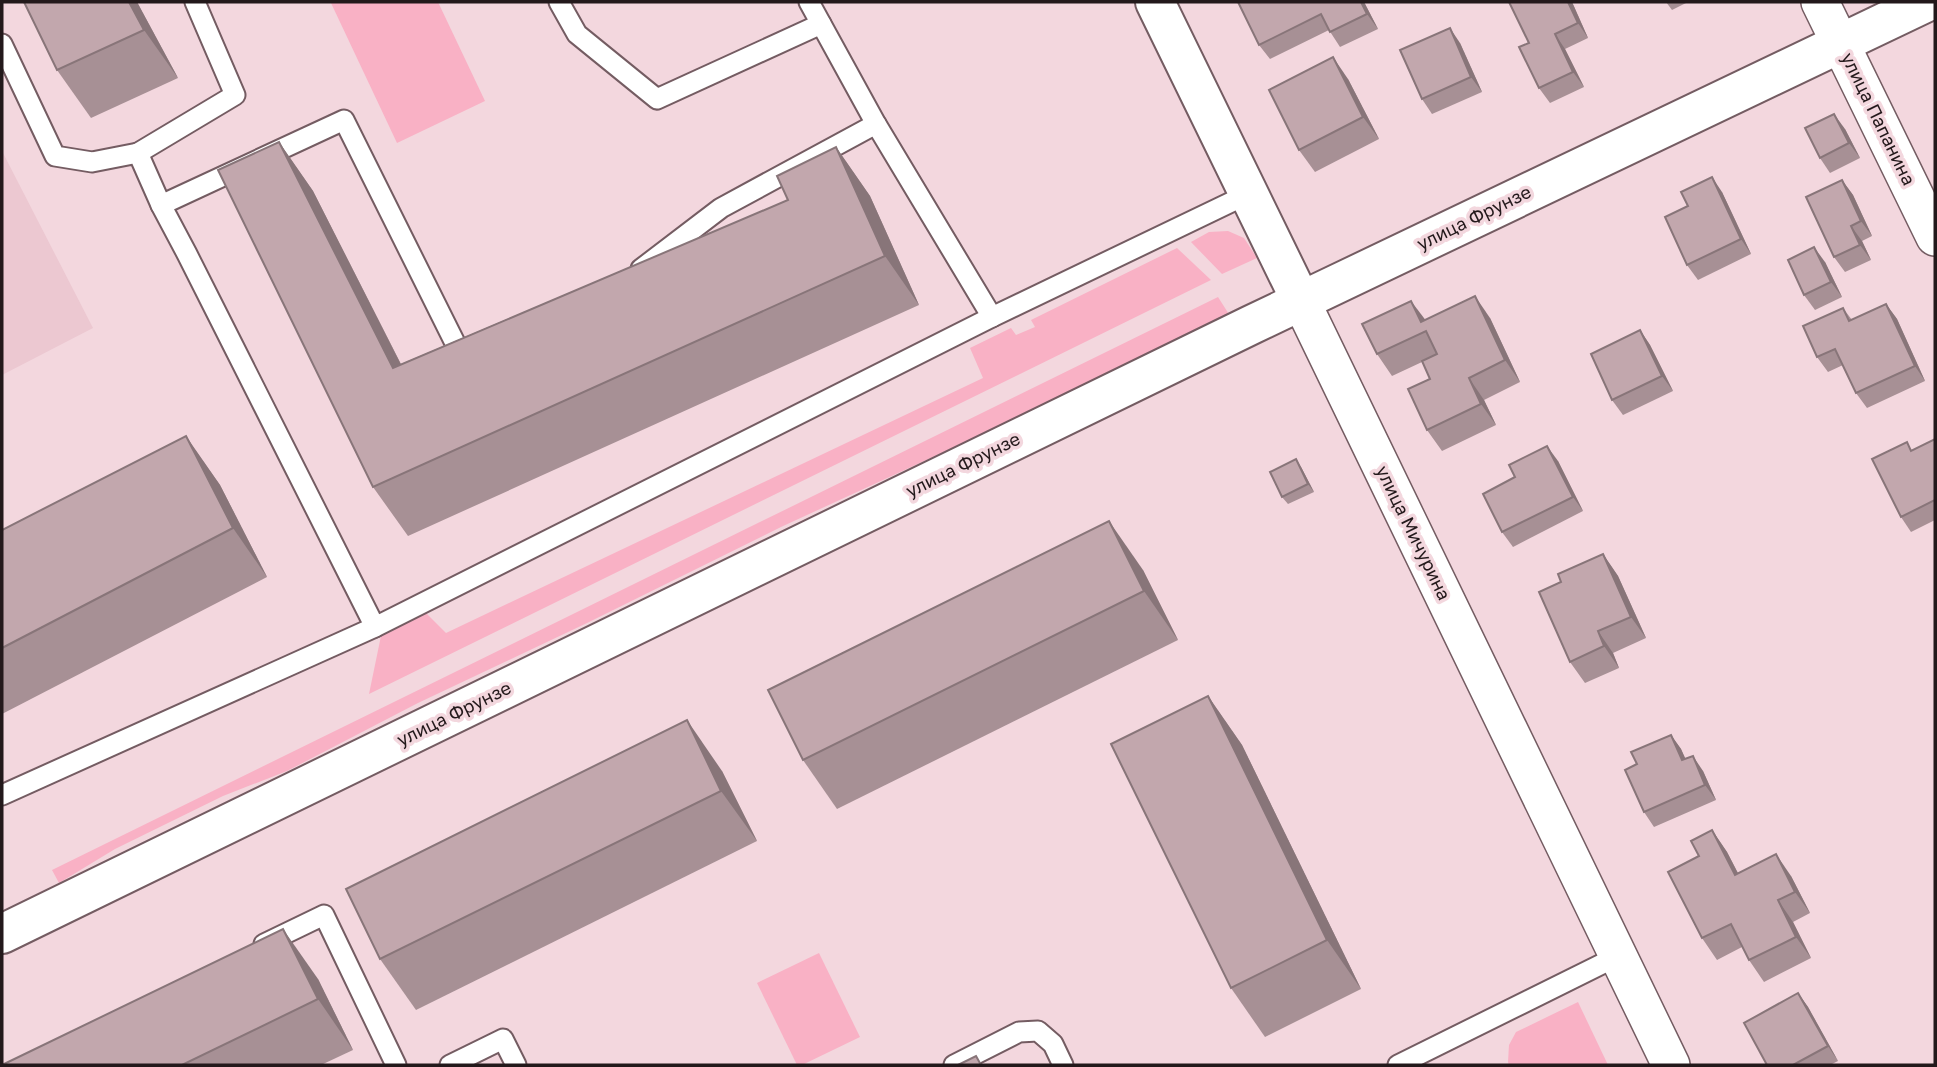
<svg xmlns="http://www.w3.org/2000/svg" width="1937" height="1067" viewBox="0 0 1937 1067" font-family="'Golos Text',sans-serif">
<rect width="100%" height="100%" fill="#f3d7de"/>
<path fill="#ecc8d1" d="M2 151 93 328 2 375Z"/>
<g fill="#f9b1c5">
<path d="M334 2H438L485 101 397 143 331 3Z"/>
<path d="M1228 231 1244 238 1257 258 1222 274 1191 242 1209 232Z"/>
<path d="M1177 248 1211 280 369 694 382 631 424 611 446 633 983 378 970 348 1011 328 1016 335 1035 327 1031 320Z"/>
<path d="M1218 297 1232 319 781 527 587 623 418 703 287 771 223 796 115 849 59 883 52 870Z"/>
<path d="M819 953 860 1037 802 1065H797L757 983Z"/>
<path d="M1578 1002 1608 1065H1509L1508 1062 1509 1045 1516 1032Z"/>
</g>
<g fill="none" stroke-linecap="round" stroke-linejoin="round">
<defs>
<g id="service">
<path d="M559 2 577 34 657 99 821 24"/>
<path d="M809 2 876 124 992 317"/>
<path d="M2 44 55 156 92 162 138 153 161 205 187 254 375 627 992 317 1248 194"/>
<path d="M138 153 235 95 195 2"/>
<path d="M161 205 344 120 462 357 469 353"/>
<path d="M641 269 721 208 876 124"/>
<path d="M2 795 375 627"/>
<path d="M264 944 324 915 396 1065"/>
<path d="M450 1065 503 1039 516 1065"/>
<path d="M954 1065 1019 1032 1038 1031 1053 1044 1063 1065"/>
<path d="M1398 1065 1618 956"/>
</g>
<g id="minor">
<path d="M1820 2 1935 237"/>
<path d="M1301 301 1671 1065"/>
</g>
<path id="tertiary" d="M1155 2 1301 301"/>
<path id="secondary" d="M2 934 1251 325 1927 2"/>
</defs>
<use href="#service" stroke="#745c62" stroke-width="23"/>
<use href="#minor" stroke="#745c62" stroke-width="40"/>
<use href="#tertiary" stroke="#745c62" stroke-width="42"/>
<use href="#secondary" stroke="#745c62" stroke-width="42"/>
<use href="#service" stroke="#fff" stroke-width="19"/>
<use href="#minor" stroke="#fff" stroke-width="37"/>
<use href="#tertiary" stroke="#fff" stroke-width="38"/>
<use href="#secondary" stroke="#fff" stroke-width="38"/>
</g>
<g fill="#a79095">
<path d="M137 2 178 78 91 118 57 70Z"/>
<path d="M1238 2H1364L1378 29 1340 47 1329 30 1270 59 1259 45Z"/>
<path d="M1509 2H1572L1588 38 1565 49 1584 87 1550 103 1539 88 1529 43Z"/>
<path d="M1666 2H1688L1672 10Z"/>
<path d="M1460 43 1482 92 1432 114 1422 99Z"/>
<path d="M1348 79 1379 139 1315 172 1299 150Z"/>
<path d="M1845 129 1860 158 1830 173 1820 158Z"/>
<path d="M279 142 313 191 401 364 788 200 836 147 870 196 919 305 408 536 373 487Z"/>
<path d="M1842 180 1853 195 1872 236 1862 241 1871 260 1845 272 1834 257Z"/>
<path d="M1722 192 1751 254 1698 280 1687 265Z"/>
<path d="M1825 262 1842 297 1815 310 1804 295Z"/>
<path d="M1886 304 1897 319 1925 381 1867 408 1856 393 1843 365 1828 372 1817 357 1843 308 1852 320Z"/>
<path d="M1490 318 1520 382 1484 400 1496 425 1442 451 1427 430 1430 379 1422 362 1392 376 1377 354 1425 320Z"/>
<path d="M1640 330 1650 345 1673 391 1623 415 1612 400Z"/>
<path d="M186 437 220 485 267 577 2 714V530Z"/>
<path d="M1935 439V520L1911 532 1901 517 1913 450Z"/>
<path d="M1558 461 1583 511 1513 547 1502 532Z"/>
<path d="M1301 467 1314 492 1288 504 1282 497Z"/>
<path d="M1603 554 1618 576 1646 638 1613 653 1619 668 1585 683 1570 662 1561 582Z"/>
<path d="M1143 570 1178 640 837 809 803 760Z"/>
<path d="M1208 696 1242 745 1361 989 1265 1037 1231 988Z"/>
<path d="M1671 735 1681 749 1685 759 1703 771 1716 800 1654 827 1644 812 1637 764Z"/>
<path d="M722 771 757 841 416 1010 380 959Z"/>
<path d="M1712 830 1727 852 1738 873 1791 876 1810 913 1793 922 1811 958 1764 982 1749 960 1742 947 1717 960 1702 938 1699 856Z"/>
<path d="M318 979 353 1050 321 1065H2Z"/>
<path d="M1798 993 1808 1007 1838 1061 1830 1065H1767Z"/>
</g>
<g fill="#887579">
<path d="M129 2H137L178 78 144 30Z"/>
<path d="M1361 2H1364L1378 29 1367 14Z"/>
<path d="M1568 2H1572L1588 38 1578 23Z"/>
<path d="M1450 28 1460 43 1482 92 1471 77Z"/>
<path d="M1555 34 1565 49 1584 87 1573 72Z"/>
<path d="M1333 57 1348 79 1379 139 1363 117Z"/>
<path d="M1834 114 1845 129 1860 158 1849 143Z"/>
<path d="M279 142 313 191 427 416 393 368Z"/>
<path d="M836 147 870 196 919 305 885 256Z"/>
<path d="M1712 177 1722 192 1751 254 1741 239Z"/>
<path d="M1842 180 1853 195 1872 236 1861 221Z"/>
<path d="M1851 226 1862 241 1871 260 1860 245Z"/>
<path d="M1814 247 1825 262 1842 297 1831 282Z"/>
<path d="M1475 296 1490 318 1520 382 1505 360Z"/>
<path d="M1411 301 1427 322H1421Z"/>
<path d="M1886 304 1897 319 1925 381 1915 366Z"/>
<path d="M1640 330 1650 345 1673 391 1662 376Z"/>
<path d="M1469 378 1484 400 1496 425 1481 404Z"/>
<path d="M186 436 220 485 267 577 233 528Z"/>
<path d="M1547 446 1558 461 1583 511 1573 497Z"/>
<path d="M1296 459 1301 467 1314 492 1308 484Z"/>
<path d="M1109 521 1143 570 1178 640 1144 591Z"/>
<path d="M1603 554 1618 576 1646 638 1631 617Z"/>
<path d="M1598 631 1613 653 1619 668 1604 646Z"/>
<path d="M1208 696 1242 745 1361 989 1327 940Z"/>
<path d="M687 720 722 771 757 841 721 791Z"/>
<path d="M1671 735 1681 749 1693 775 1682 760Z"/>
<path d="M1693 756 1703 771 1716 800 1705 785Z"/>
<path d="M1712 830 1727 852 1750 897 1735 875Z"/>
<path d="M1776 854 1791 876 1810 913 1795 892Z"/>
<path d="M1778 900 1793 922 1811 958 1796 937Z"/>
<path d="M283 929 318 979 353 1050 318 999Z"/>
<path d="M1798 993 1808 1007 1838 1061 1828 1046Z"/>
</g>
<g fill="#c2a7ad" stroke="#887579" stroke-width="2">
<path d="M24 2H129L144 30 57 70Z"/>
<path d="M1238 2H1361L1367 14 1330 32 1321 14 1259 45Z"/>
<path d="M1509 2H1568L1578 23 1555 34 1573 72 1539 88 1519 47 1529 43Z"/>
<path d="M1450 28 1471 77 1422 99 1400 50Z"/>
<path d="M1333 57 1363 117 1299 150 1269 90Z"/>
<path d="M1834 114 1849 143 1820 158 1805 128Z"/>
<path d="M279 142 393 368 788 200 777 176 836 147 885 256 373 487 218 170Z"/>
<path d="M1712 177 1741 239 1687 265 1665 217 1688 206 1681 192Z"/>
<path d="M1842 180 1861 221 1851 226 1860 245 1834 257 1806 197Z"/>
<path d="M1814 247 1831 282 1804 295 1788 260Z"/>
<path d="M1475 296 1505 360 1469 378 1481 404 1427 430 1408 389 1430 379 1422 361 1437 354 1426 331 1377 354 1362 324 1411 301 1421 322Z"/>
<path d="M1886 304 1915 366 1856 393 1835 349 1817 357 1803 326 1843 308 1849 321Z"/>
<path d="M1640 330 1662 376 1612 400 1591 354Z"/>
<path d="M186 436 233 528 2 648V530Z"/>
<path d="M1935 439V500L1901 517 1872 459 1907 442 1911 451Z"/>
<path d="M1547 446 1573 497 1502 532 1483 494 1515 477 1509 465Z"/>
<path d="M1296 459 1308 484 1282 497 1270 472Z"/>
<path d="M1109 521 1144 591 803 760 768 690Z"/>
<path d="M1603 554 1631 617 1598 631 1604 646 1570 662 1539 592 1561 582 1558 574Z"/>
<path d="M1208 696 1327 940 1231 988 1111 744Z"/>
<path d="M687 720 721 791 380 959 346 889Z"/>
<path d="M1671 735 1682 760 1693 756 1705 785 1644 812 1625 770 1637 764 1631 752Z"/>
<path d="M1712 830 1735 875 1776 854 1795 892 1778 900 1796 937 1749 960 1731 924 1702 938 1668 872 1699 856 1691 841Z"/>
<path d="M283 929 318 999 182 1065H2Z"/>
<path d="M1798 993 1828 1046 1793 1065H1767L1744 1023Z"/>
<path d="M976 1056 981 1065H958Z"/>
</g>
<g text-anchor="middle" stroke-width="7" stroke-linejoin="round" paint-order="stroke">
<g font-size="18" fill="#23191b" stroke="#f3d7de">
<text transform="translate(1878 119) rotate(64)" y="6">улица Папанина</text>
<text transform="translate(1474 218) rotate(-26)" y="6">улица Фрунзе</text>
<text transform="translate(963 465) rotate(-26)" y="6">улица Фрунзе</text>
<text transform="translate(1413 533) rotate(64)" y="6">улица Мичурина</text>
<text transform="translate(454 714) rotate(-26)" y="6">улица Фрунзе</text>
</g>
</g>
<rect width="1937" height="1067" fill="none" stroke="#23191b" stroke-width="7"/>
</svg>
